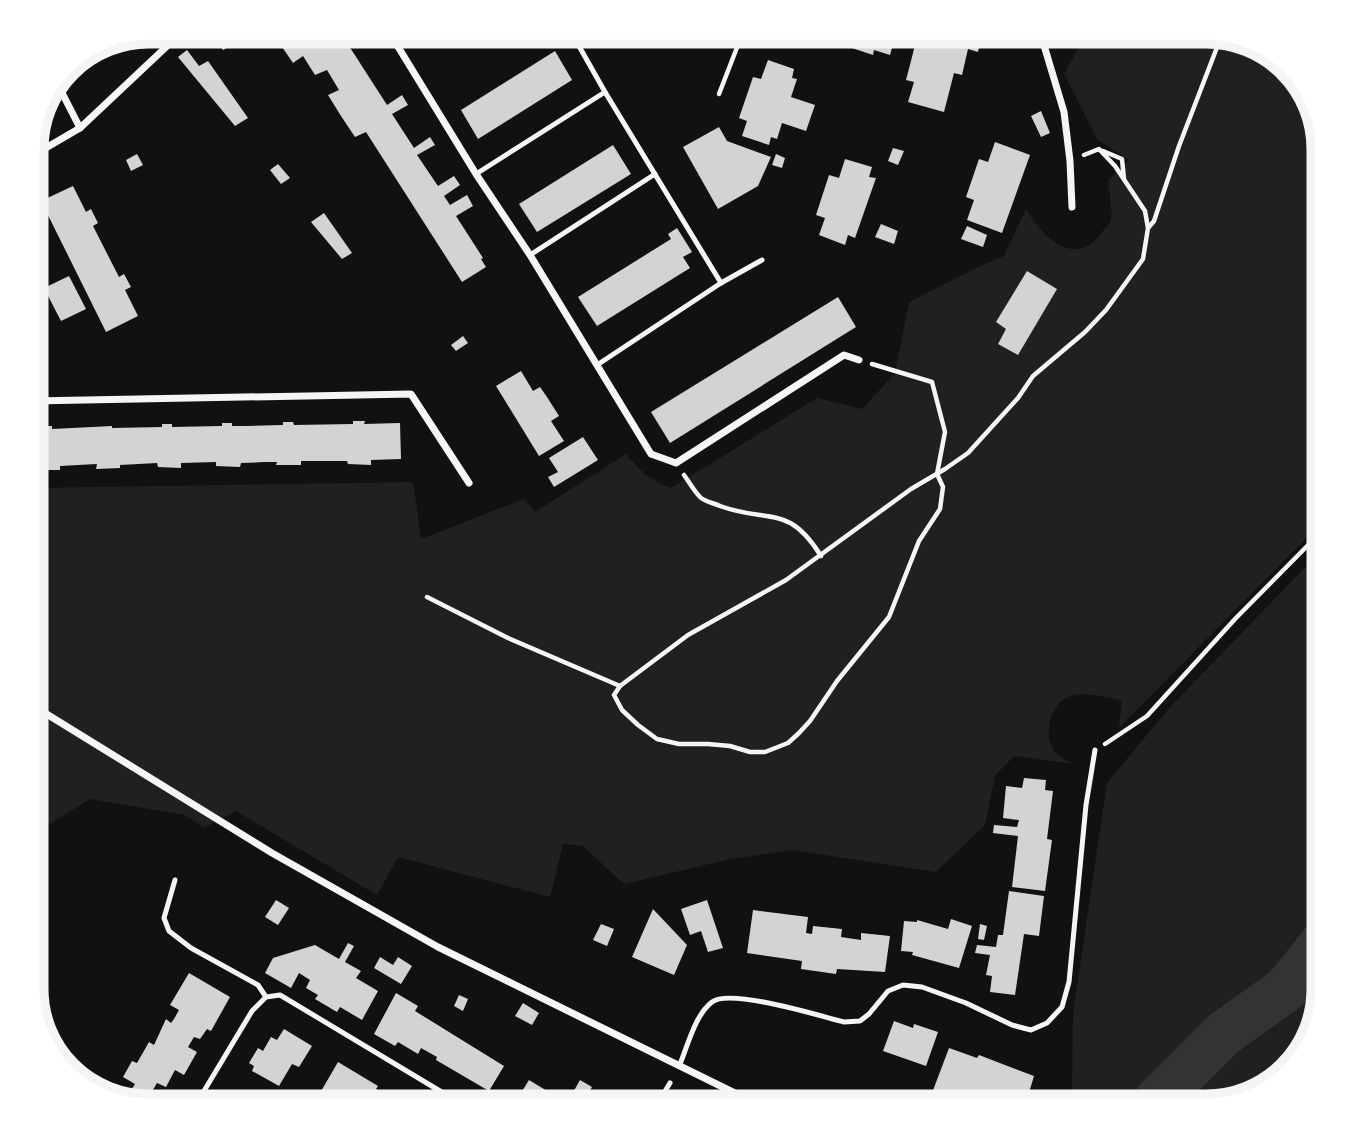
<svg xmlns="http://www.w3.org/2000/svg" width="1355" height="1138" viewBox="0 0 1355 1138" font-family="'Sofia Sans Condensed',sans-serif">
<rect width="100%" height="100%" fill="#111"/>
<g fill="#202020">
<path d="M1106 32H1207L1284 61 1314 104 1323 149V521L1119 728 1122 700C1106 698 1083 690 1068 697 1048 706 1042 738 1057 754 1062 760 1070 762 1076 764L1014 756 995 776 985 825 936 872 792 850 731 859 624 884 583 846 563 844 550 897 398 857 377 895 236 811 204 828 185 815 90 799 32 835V488L413 482 421 539 524 499 535 512 626 454C639 470 651 481 671 488L817 398 862 409 895 373 909 302 982 265 1004 256 1026 209C1041 236 1076 270 1101 233 1104 230 1109 224 1111 220 1113 209 1109 192 1108 181L1129 160 1098 140 1064 74 1080 45Z"/>
<path d="M1323 549V990L1294 1067 1251 1097 1206 1106H1048L1072 1088 1073 1013 1107 783 1169 708Z"/>
</g>
<g fill="none" stroke-linecap="round" stroke-linejoin="round">
<path stroke="#333" stroke-width="46" d="M1157 1106 1158 1099 1223 1034 1286 989 1323 943"/>
</g>
<g fill="#d3d3d3">
<path d="M290 32H340L387 105 402 95 408 105 392 114 414 148 430 137 435 145 417 155 438 186 454 176 460 185 444 196 450 205 467 195 473 206 456 216 483 258 481 259 486 267 462 282 366 132 355 137 341 116 328 95 339 90 327 70 315 75 303 56 293 63 280 44 292 35Z"/>
<path d="M413 32H446L450 39 442 45 436 36 421 45Z"/>
<path d="M664 32H699L697 37 692 35 689 44 662 35Z"/>
<path d="M869 32H880L895 37 890 55 874 50 873 55 852 48 856 34 867 37Z"/>
<path d="M927 32H958L981 38 978 52 968 49 962 75 954 73 944 112 908 102 914 82 906 80 911 61 916 41 924 43Z"/>
<path d="M227 36 232 45 223 50 218 42Z"/>
<path d="M187 50 199 66 208 61 248 118 235 126 178 57Z"/>
<path d="M555 51 572 80 478 139 461 110Z"/>
<path d="M768 60 794 69 792 78 797 79 791 97 815 105 806 131 782 123 777 139 771 137 769 145 742 136 747 121 739 118 753 77 761 79Z"/>
<path d="M1041 111 1050 133 1041 137 1031 116Z"/>
<path d="M719 127 727 141 771 157 758 186 718 209 683 147Z"/>
<path d="M995 142 1030 155 1002 233 967 220 974 200 966 197 979 159 988 162Z"/>
<path d="M613 145 631 174 537 232 519 204Z"/>
<path d="M893 148 904 151 898 165 888 161Z"/>
<path d="M137 154 143 165 131 171 126 160Z"/>
<path d="M776 154 785 158 782 168 772 165Z"/>
<path d="M845 159 872 167 869 177 876 178 855 238 848 235 845 245 819 235 825 218 816 215 829 175 839 178Z"/>
<path d="M278 164 290 178 281 184 270 170Z"/>
<path d="M73 186 86 212 91 209 98 223 93 226 119 277 124 274 131 287 125 290 138 316 106 332 41 201Z"/>
<path d="M324 213 352 253 342 259 311 222Z"/>
<path d="M881 224 898 231 894 244 875 237Z"/>
<path d="M967 226 987 235 983 247 961 239Z"/>
<path d="M677 228 692 252 683 257 690 268 597 326 578 297 671 239 668 234Z"/>
<path d="M1027 271 1057 289 1018 355 998 344 1006 329 996 322Z"/>
<path d="M69 276 86 309 61 321 44 288Z"/>
<path d="M838 297 856 327 670 443 651 412Z"/>
<path d="M463 336 468 343 456 351 451 345Z"/>
<path d="M521 371 533 391 540 387 547 397 559 416 551 421 564 441 539 456 496 386Z"/>
<path d="M353 421H365L364 424 400 423 401 459 371 460V465L348 464 347 461H301V465H276L277 462H265L241 463 240 467 216 466V462L181 463V468L158 467 157 463 120 465V468L96 469 97 464 60 466V470H36V465H32V429H41V426H52V429L112 426V428L162 427V424H172V427L222 426V423H232V426H247L283 425V422H293L294 425 353 424Z"/>
<path d="M583 437 598 460 554 487 548 477 558 472 549 458Z"/>
<path d="M1024 778 1046 780 1045 790 1053 791 1047 839 1052 840 1045 891 1012 887 1018 836 993 833 994 825 1017 827 1019 820 1003 818 1006 786 1022 788Z"/>
<path d="M1009 891 1044 896 1039 936 1024 934 1015 995 990 992 992 976 986 975 990 955 975 953 977 945 996 947 998 935H1003Z"/>
<path d="M276 900 289 908 278 925 265 917Z"/>
<path d="M707 900 723 948 708 952 701 931 690 935 681 909Z"/>
<path d="M653 909 687 945 674 975 632 957Z"/>
<path d="M753 910 808 917 806 933 812 934 813 926 842 929 841 937 861 940V933L890 936 885 972 837 969 836 974 801 969 802 961 747 953Z"/>
<path d="M951 919 972 926 959 968 912 955 913 952 901 951 904 921 917 922V920L948 929Z"/>
<path d="M601 924 614 929 607 946 593 940Z"/>
<path d="M980 924 987 926 984 940 978 939Z"/>
<path d="M348 943 354 946 345 962 361 971 356 978 378 991 362 1020 340 1007 337 1012 315 999 318 995 306 988 310 980 299 973 291 988 265 973 273 958 315 945 339 959Z"/>
<path d="M380 957 393 965 398 957 412 966 401 984 374 968Z"/>
<path d="M189 973 230 997 211 1031 207 1029 200 1039 194 1037 188 1047 197 1052 184 1075 175 1070 166 1087 157 1083 144 1105 126 1098 135 1084 123 1077 132 1061 137 1063 149 1042 154 1045 166 1019 171 1023 174 1019 179 1010 170 1005Z"/>
<path d="M396 993 418 1006 415 1011 504 1066 489 1091 436 1060 437 1057 421 1048 418 1054 398 1042 395 1046 374 1034Z"/>
<path d="M459 995 468 999 463 1011 454 1006Z"/>
<path d="M523 1003 539 1013 532 1025 515 1016Z"/>
<path d="M894 1021 913 1028 914 1024 938 1032 926 1066 883 1051Z"/>
<path d="M284 1029 312 1046 299 1067 292 1064 279 1086 252 1071 254 1066 249 1063 258 1048 263 1051 271 1037 277 1040Z"/>
<path d="M949 1048 977 1058 979 1055 1034 1076 1028 1096 1037 1099 1034 1106H1010L995 1101 997 1096 986 1091 980 1106H968L932 1093Z"/>
<path d="M338 1062 378 1086 376 1089 399 1103 401 1099 414 1106H345L320 1093Z"/>
<path d="M529 1080 567 1103 580 1080 592 1087 581 1106H513Z"/>
<path d="M242 1093 265 1106H235Z"/>
<path d="M602 1093 613 1100 609 1106 597 1101Z"/>
</g>
<g fill="none" stroke-linecap="round" stroke-linejoin="round">
<g stroke="#f5f5f5" stroke-width="4.5">
<path d="M719 94 743 32"/>
<path d="M1103 151 1122 159 1124 179"/>
<path d="M1149 227 1154 221 1179 146 1221 37"/>
<path d="M872 364 932 382 945 432 937 474 943 487 940 509 919 541 889 617 837 681 810 721 799 733 788 743 765 752H750L730 746 708 744H679L657 739 638 725 622 710 614 695 620 686 688 635 786 580 911 489 945 469 968 453 1018 398 1033 376 1085 332 1106 310 1143 259 1148 228 1145 211 1115 166 1099 149 1084 155"/>
<path d="M684 475C689 482 694 491 700 497 705 502 714 503 720 506 769 524 788 503 821 556"/>
<path d="M427 597 508 638 620 686"/>
<path d="M1105 744 1147 716 1235 619 1323 530"/>
</g>
<g stroke="#f5f5f5" stroke-width="5">
<path d="M571 32 605 92 721 283"/>
<path d="M476 174 605 92"/>
<path d="M530 255 655 174"/>
<path d="M597 365 721 283 762 260"/>
<path d="M175 880 164 918 169 931 191 948 258 985 266 997"/>
<path d="M680 1064C688 1045 695 1015 712 1002 730 988 820 1016 844 1022L860 1021 869 1014 888 991 903 985 922 987 966 1003 1012 1025 1031 1030 1047 1023 1062 1007 1069 982 1086 805 1095 750"/>
<path d="M195 1106 252 1011 266 997 280 995 465 1106"/>
<path d="M656 1106 670 1083"/>
</g>
<g stroke="#f5f5f5" stroke-width="7">
<path d="M389 32 476 174 530 255 651 454 676 463 844 355 859 360"/>
<path d="M1040 32 1064 112 1070 161 1072 207"/>
<path d="M56 81 80 128"/>
<path d="M32 156 80 128 182 32"/>
<path d="M32 401 411 394 469 483"/>
<path d="M32 705 272 853 438 947 749 1100 753 1106"/>
</g>
</g>
<path d="M0 0H1355V1138H0ZM149 44H1206A105 105 0 0 1 1311 149V989A105 105 0 0 1 1206 1094H149A105 105 0 0 1 44 989V149A105 105 0 0 1 149 44Z" fill="#fff" fill-rule="evenodd"/>
<path fill="none" stroke="#f5f5f5" stroke-width="9" d="M149 44H1206A105 105 0 0 1 1311 149V989A105 105 0 0 1 1206 1094H149A105 105 0 0 1 44 989V149A105 105 0 0 1 149 44Z"/>
</svg>
